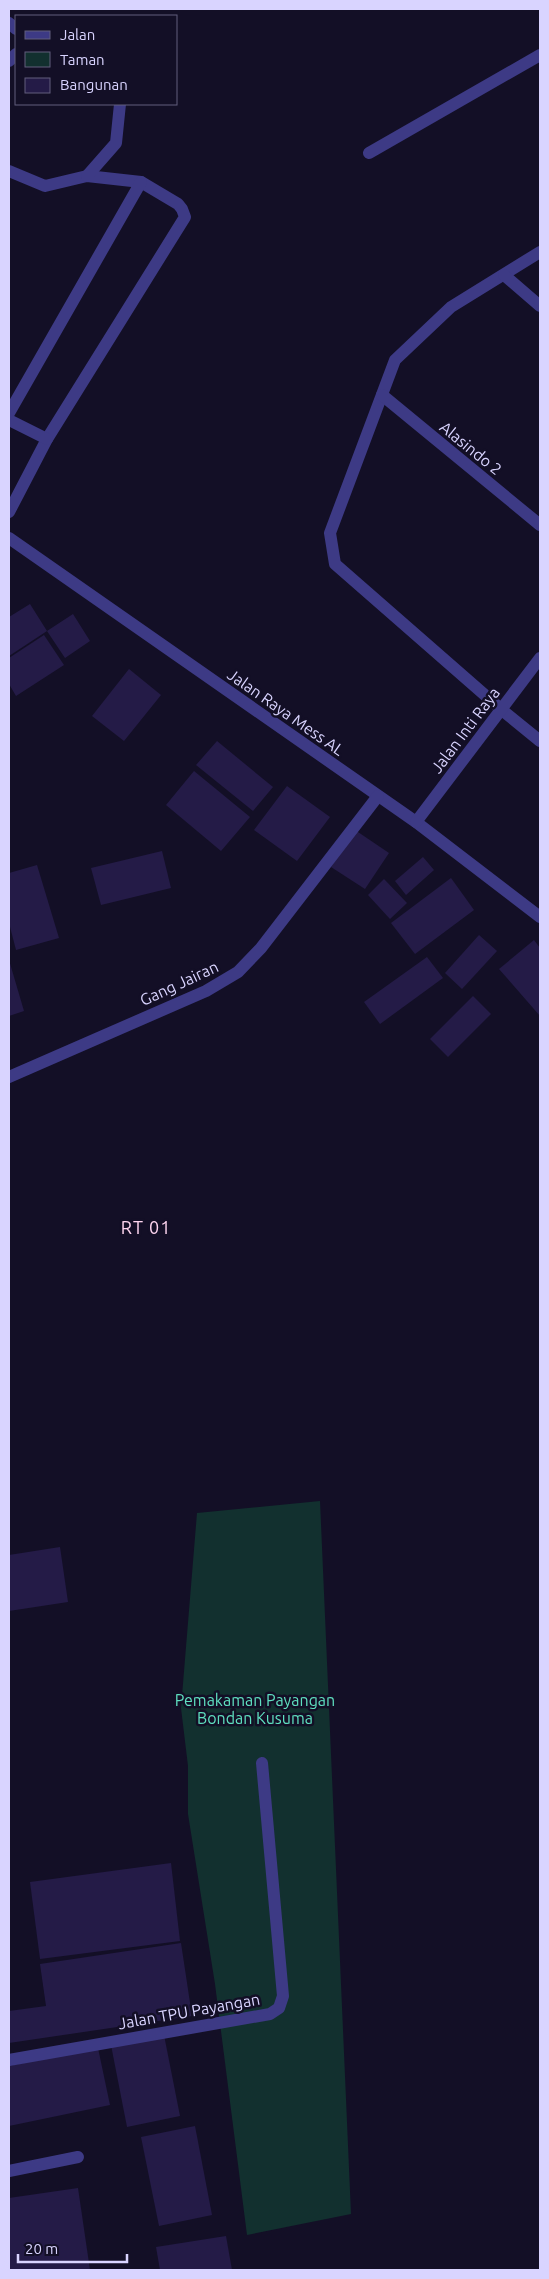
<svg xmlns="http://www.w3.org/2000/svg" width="549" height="2279" viewBox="0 0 549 2279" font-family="Ubuntu,sans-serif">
<rect width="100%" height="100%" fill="#130f26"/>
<path fill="#12302f" d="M320 1501 351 2214 247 2235 215 1984 188 1814V1766L181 1708 197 1513Z"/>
<g fill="#241b47">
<path d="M30 604 47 631 73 614 90 641 65 658 47 631 9 656V617Z"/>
<path d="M44 635 64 665 16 696 9 684V658Z"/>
<path d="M129 669 161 695 124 741 92 716Z"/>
<path d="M217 741 273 787 253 811 196 765Z"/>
<path d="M194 771 250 817 221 851 166 805Z"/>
<path d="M287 786 330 817 297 861 254 830Z"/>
<path d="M355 830 389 853 365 889 331 867Z"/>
<path d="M162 851 171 888 101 905 91 868Z"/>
<path d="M423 857 434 870 406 895 395 881Z"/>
<path d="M37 865 59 938 16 950 9 923V873Z"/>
<path d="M451 878 474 910 415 954 391 923Z"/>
<path d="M384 879 407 903 390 919 368 895Z"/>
<path d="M479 935 497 951 462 989 445 973Z"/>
<path d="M534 940 540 948V1016L499 969Z"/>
<path d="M427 957 443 978 380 1024 364 1002Z"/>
<path d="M9 960 24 1011 9 1016Z"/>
<path d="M473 996 491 1014 448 1057 430 1039Z"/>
<path d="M60 1547 68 1602 9 1611V1555Z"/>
<path d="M171 1863 180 1941 40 1959 30 1882Z"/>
<path d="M181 1943 192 2016 9 2043V2011L46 2006 40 1964Z"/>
<path d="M164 2035 180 2116 127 2127 111 2045Z"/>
<path d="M98 2048 110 2105 9 2126V2066Z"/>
<path d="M195 2126 212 2215 159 2226 141 2137Z"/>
<path d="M78 2188 90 2270H9V2198Z"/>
<path d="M226 2236 232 2270H160L156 2247Z"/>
</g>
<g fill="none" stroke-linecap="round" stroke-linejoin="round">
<g stroke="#3d3a85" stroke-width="12">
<path d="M9 23 16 29"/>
<path d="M9 61 16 54"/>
<path d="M369 153 540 55"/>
<path d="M9 171 45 186 87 176 141 182 178 204 182 209 185 217 47 439 9 512"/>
<path d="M87 176 116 143 120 104"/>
<path d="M540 252 451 307 395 360 330 533 335 564 502 710 540 741"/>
<path d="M504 275 540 306"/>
<path d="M382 395 540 525"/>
<path d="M9 413 141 182"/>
<path d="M9 420 47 439"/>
<path d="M9 538 416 822 540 917"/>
<path d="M416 822 540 658"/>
<path d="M9 1077 206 991 238 972 261 948 378 796"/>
<path d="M9 2060 270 2014 279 2008 283 1996 262 1763"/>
<path d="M9 2171 78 2157"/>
</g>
</g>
<g text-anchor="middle" stroke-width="5" stroke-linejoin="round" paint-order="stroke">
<g font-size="16" fill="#d9d4ff" stroke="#130f26">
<text transform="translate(471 448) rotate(39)" y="6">Alasindo 2</text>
<text transform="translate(286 712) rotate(35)" y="6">Jalan Raya Mess AL</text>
<text transform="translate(465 730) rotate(-53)" y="6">Jalan Inti Raya</text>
<text transform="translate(179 983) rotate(-25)" y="6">Gang Jairan</text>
<text transform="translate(189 2011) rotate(-10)" y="6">Jalan TPU Payangan</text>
</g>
<g font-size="16" fill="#5fe0c0" stroke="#130f26">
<text x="255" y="1706">Pemakaman Payangan<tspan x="255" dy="18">Bondan Kusuma</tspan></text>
</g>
<g font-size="18" letter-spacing="1" fill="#ffd6f0" stroke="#130f26">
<text x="146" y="1234">RT 01</text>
</g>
</g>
<rect width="549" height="2279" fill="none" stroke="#d9d4ff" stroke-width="20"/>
<rect x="15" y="15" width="162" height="90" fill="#130f26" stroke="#625e7d"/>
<rect x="25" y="31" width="25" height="8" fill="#3d3a85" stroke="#625e7d"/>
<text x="60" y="40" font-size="15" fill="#d9d4ff">Jalan</text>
<rect x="25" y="52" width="25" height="15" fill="#12302f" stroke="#625e7d"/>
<text x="60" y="65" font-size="15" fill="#d9d4ff">Taman</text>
<rect x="25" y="78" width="25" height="15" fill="#241b47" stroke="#625e7d"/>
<text x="60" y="90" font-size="15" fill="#d9d4ff">Bangunan</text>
<path d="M18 2254v8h109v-8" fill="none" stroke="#d9d4ff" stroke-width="2.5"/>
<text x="25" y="2254" font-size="15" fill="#d9d4ff" stroke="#130f26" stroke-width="4" paint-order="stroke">20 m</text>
</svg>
